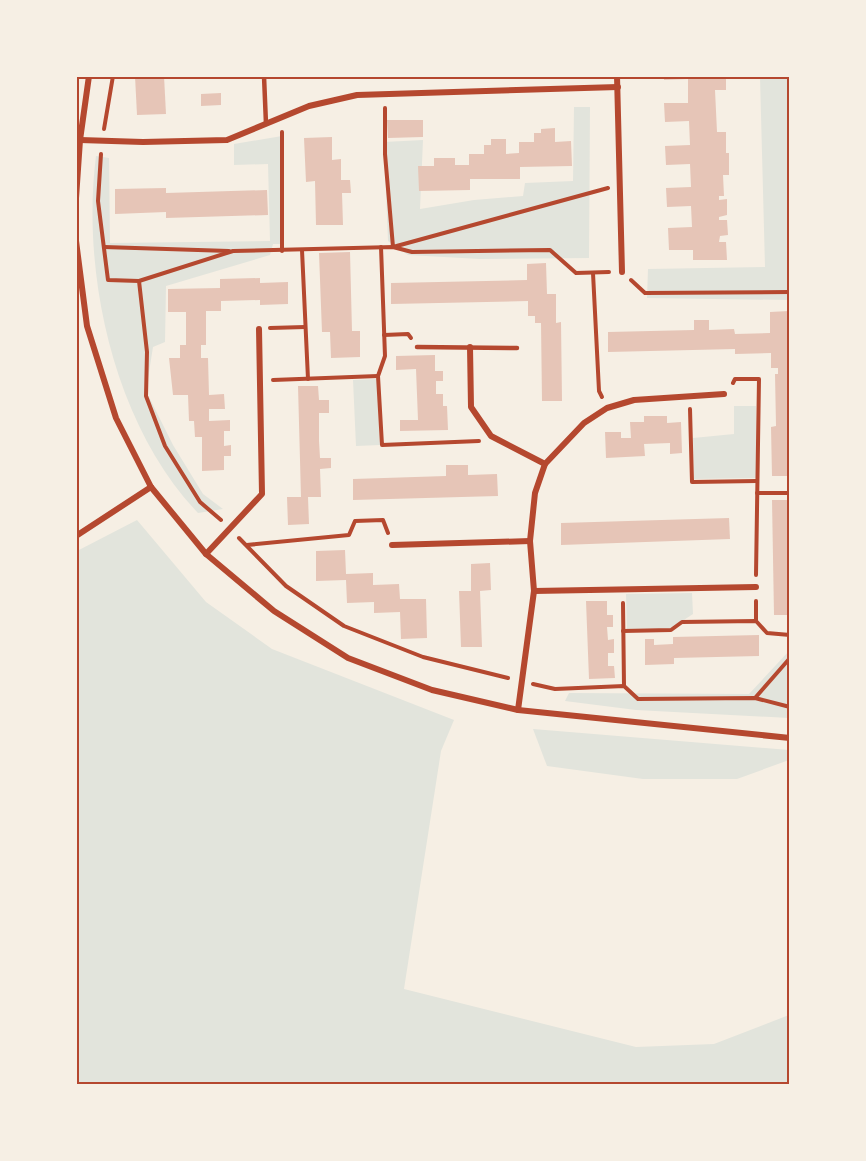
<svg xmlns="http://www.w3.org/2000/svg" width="866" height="1161" viewBox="0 0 866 1161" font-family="Montserrat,sans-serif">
<rect width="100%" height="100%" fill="#f6efe4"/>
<g fill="#e2e4dc">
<path d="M760 77H789V300L647 298 648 269 765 267Z"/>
<path d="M574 107H590L589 258 480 259 408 255 388 241 384 142 423 140 420 209 474 200 523 196 525 183 573 181Z"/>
<path d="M282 136 281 244H273L270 255 166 286 165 342 153 347 146 391 173 445 203 494 223 509 198 513C114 425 81 274 96 156L109 158 110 243 270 241 268 164 234 165V144Z"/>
<path d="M377 379 380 445 356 446 353 380Z"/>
<path d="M734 406H756L757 478 694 479 693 438 734 434Z"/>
<path d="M137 520 206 602 272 649 454 720 441 751 404 989 636 1047 714 1044 789 1015V1084H77V551Z"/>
<path d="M692 593 693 614 670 629H627L626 594Z"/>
<path d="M789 651V718L636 710 565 701 569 693 749 694Z"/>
<path d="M533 729 789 750V760L737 779H643L547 766Z"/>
</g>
<g fill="#e6c5b7">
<path d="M135 76H164L166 114 137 115Z"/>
<path d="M664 76 726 78V90H715L717 132H726V153H729V175H723L724 196H719V200L727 199V215L719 217V220H727L728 235 720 236 719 242H726L727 260H693V250H669L668 228 692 227 691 206 667 207 666 188 691 187 690 164 666 165 665 146 690 145 689 121 665 122 664 103H688V79L664 80Z"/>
<path d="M221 93V105L201 106V94Z"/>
<path d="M387 120H423V137L388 138Z"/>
<path d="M555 128V142L571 141 572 166 520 167V179H470V190L419 191 418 166H434V158H455V165H469V154H484V145H491V139H506V154L519 153V142H534V133H541V129Z"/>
<path d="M332 137V160L341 159V180H350L351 193H342L343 225H316L315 181 306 182 304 138Z"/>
<path d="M166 188V193L267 190 268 215 166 218V212L115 214V189Z"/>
<path d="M350 252 352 331H360V357L331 358 330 332H322L319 253Z"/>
<path d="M546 263 547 294H556V323L561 322 562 401H542L541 323H535V316H528V301L391 304V283L527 280V264Z"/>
<path d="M260 278V283L288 282V304L260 305V300L221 301V311H206V345H201V358H208L209 395 224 394 225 409H209V421L230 420V431H224V446L231 445V456H224V470L202 471V437H195L194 421H189L188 395H173L169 358H180V345H186V312H168V289L220 288V279Z"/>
<path d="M789 311V476H772L771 427 776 426 775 374H778V368H771V353L735 354V349L608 352V332L694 330V320H709V330L734 329 735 334 770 333V312Z"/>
<path d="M435 355V371H443V381H436V394H443V406H447L448 430 400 431V420H418L416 369 396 370V356Z"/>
<path d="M298 386H318L319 400H329V413H319V441L320 458H331V468L320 469 321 497H308L309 524 288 525 287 497H301Z"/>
<path d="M644 416H667V423L681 422 682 453 670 454V443L644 444 645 456 606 458 605 432H621V438H631L630 422H644Z"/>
<path d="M446 465H468V475L497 474 498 496 353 500V479L446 476Z"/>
<path d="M772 500H789V615H774Z"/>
<path d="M729 518 730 539 561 545V523Z"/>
<path d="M345 550 346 574 373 573V585L399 584 400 599H426L427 638 401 639 400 612 374 613V602L347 603 346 580 316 581V551Z"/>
<path d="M490 563 491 590 480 591 482 647H461L459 591H471V564Z"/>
<path d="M586 601H607V615H613V627H607L608 640 614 639V653H608V666H614L615 678 589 679Z"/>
<path d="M759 635V656L674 658V664L645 665V639H654V645L673 644V637Z"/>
</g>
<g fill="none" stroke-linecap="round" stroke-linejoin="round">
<g stroke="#b5482f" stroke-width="4">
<path d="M385 108V154L393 247 608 188"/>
<path d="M104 129 113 76"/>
<path d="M101 154 98 201 108 280 139 281 147 352 146 396 165 446 200 502 221 520"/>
<path d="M104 247 229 251"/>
<path d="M381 247 385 356 378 376 382 445 479 441"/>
<path d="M302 250 308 379"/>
<path d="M282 251V132"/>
<path d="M593 273 599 391 602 397"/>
<path d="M631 280 645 293 790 292"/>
<path d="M139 281 233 251 393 247 412 252 550 250 576 273 609 272"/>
<path d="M270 328 305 327"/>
<path d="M384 335 408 334 411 338"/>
<path d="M273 380 378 376"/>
<path d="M733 383 735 379H759L756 575"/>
<path d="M690 409 692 482 757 481"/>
<path d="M757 493H790"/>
<path d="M239 538 286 586 344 626 423 657 508 678"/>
<path d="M247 545 349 535 355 521 383 520 388 533"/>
<path d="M623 603 624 686"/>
<path d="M756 621V601"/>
<path d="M623 631 671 630 682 622 756 621 767 633 790 635"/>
<path d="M533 684 555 689 624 686 638 699 755 698 790 707"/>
<path d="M755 698 790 658"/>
</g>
<g stroke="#b5482f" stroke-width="4.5">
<path d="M264 76 266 124"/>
<path d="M417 347 517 348"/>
</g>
<g stroke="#b5482f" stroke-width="6">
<path d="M617 76 622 272"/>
<path d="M80 140 143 142 227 140 309 106 357 95 618 87"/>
<path d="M76 198 80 140 89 76"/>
<path d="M76 241 87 326 116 418 151 487 206 554 274 611 348 658 432 690 518 710 790 738"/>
<path d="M470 347 471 407 491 436 545 464"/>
<path d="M76 536 151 487"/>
<path d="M392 545 530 541"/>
<path d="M206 554 262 494 259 329"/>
<path d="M534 591 756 587"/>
<path d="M518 710 534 591 530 541 535 493 545 464 584 423 607 408 634 400 724 394"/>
</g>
</g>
<rect width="866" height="1161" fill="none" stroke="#f6efe4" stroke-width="156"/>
<rect x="78" y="78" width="710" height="1005" fill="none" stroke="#b5482f" stroke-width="2"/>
</svg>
